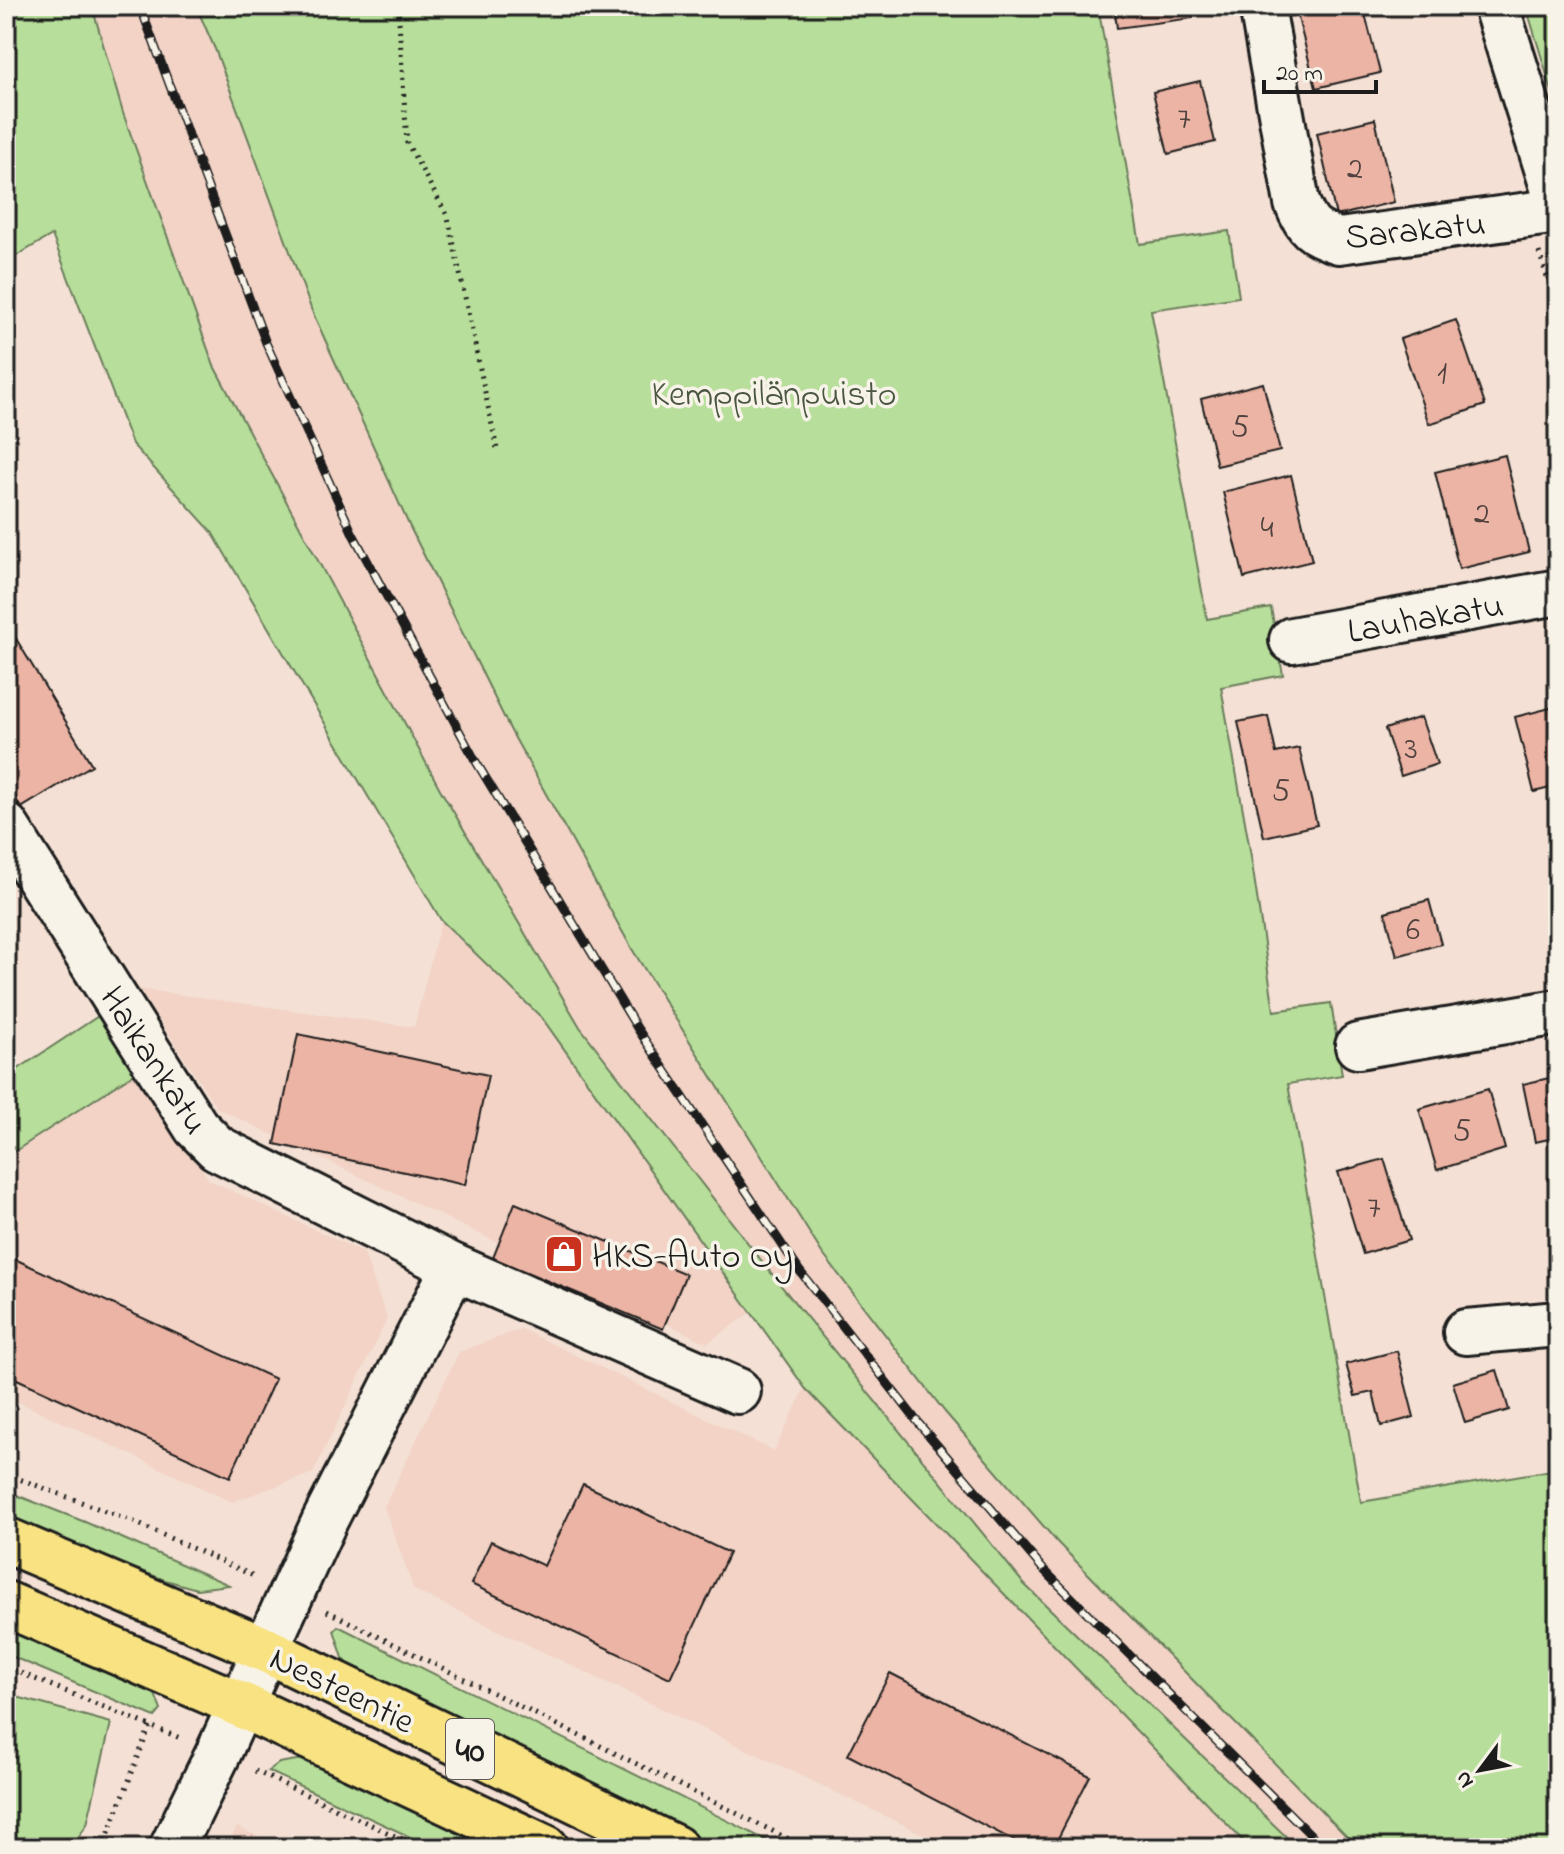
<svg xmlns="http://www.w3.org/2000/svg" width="1564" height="1854" viewBox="0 0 1564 1854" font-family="'Indie Flower',sans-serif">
<rect width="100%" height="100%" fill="#f4e0d4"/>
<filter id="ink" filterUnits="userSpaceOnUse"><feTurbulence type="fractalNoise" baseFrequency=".0125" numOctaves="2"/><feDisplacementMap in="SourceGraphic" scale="16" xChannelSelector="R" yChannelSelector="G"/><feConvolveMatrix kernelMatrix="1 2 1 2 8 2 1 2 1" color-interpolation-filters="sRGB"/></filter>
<g filter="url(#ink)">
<g fill="#f2d3c6">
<path d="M92 6H196L215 49 312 311 409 525 511 731 632 949 822 1253 945 1412 1058 1543 1358 1848H1298L1024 1584 782 1287 580 1027 440 789 214 366 123 113Z"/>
<path d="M441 920 542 1018 751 1313 707 1343 217 1108 139 989 414 1027Z"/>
<path d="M138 1071 209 1180 364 1253 387 1319 313 1473 232 1502 6 1396V1157Z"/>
<path d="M521 1329 774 1451 805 1388 1250 1848H952L414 1590 384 1507 459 1352Z"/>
<path d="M237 1827 284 1848H226Z"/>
</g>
<g fill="#b7de9a" stroke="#6a7d5b" stroke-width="2">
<path d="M6 6H92L123 113 214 366 440 789 580 1027 782 1287 1024 1584 1298 1848H1250L805 1388 542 1018 441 920 212 532 132 444 52 235 6 262Z"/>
<path d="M196 6H1098L1140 244 1229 231 1239 297 1151 310 1207 619 1271 608 1283 675 1221 687 1250 850 1274 1011 1331 1003 1342 1075 1288 1084 1361 1502 1558 1469V1848H1358L1058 1543 945 1412 822 1253 632 949 511 731 409 525 312 311 215 49Z"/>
<path d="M1526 6H1558V111Z"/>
<path d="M103 1013 138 1071 6 1157V1077Z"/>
<path d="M6 1491 85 1522 229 1585 197 1589 165 1580 6 1521Z"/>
<path d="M6 1621 151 1684 161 1710 155 1717 6 1654Z"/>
<path d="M338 1626 782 1848H709L356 1673 343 1658 334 1630Z"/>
<path d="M6 1694 111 1723 87 1824 71 1848H6Z"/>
<path d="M308 1758 518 1848H434L268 1771 279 1763Z"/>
</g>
<g fill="#ecb4a4" stroke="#1c1c1c" stroke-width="2">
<path d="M1114 6H1192L1193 18 1117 28Z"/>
<path d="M1295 6H1363L1380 73 1316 88Z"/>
<path d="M1200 81 1215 142 1168 154 1153 92Z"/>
<path d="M1375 119 1394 202 1336 216 1317 133Z"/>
<path d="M1456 320 1485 405 1429 424 1400 339Z"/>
<path d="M1263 383 1280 451 1217 466 1201 399Z"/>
<path d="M1505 455 1529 552 1459 569 1435 472Z"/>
<path d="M1291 475 1312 561 1244 578 1223 492Z"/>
<path d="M6 622 92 765 21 808 6 782Z"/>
<path d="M1558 706V786L1534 792 1515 717Z"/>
<path d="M1268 716 1276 753 1299 748 1317 825 1264 837 1238 722Z"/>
<path d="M1421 717 1437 764 1401 776 1385 729Z"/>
<path d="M1429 900 1441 944 1397 956 1385 912Z"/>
<path d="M298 1034 488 1075 465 1185 275 1144Z"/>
<path d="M1558 1076V1137L1535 1142 1523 1084Z"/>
<path d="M1488 1089 1505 1149 1437 1170 1419 1109Z"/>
<path d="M1384 1159 1409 1240 1363 1254 1338 1172Z"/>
<path d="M515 1203 686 1274 663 1329 493 1258Z"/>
<path d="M6 1255 275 1379 230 1477 6 1374Z"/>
<path d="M1397 1351 1414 1417 1381 1426 1373 1392 1355 1396 1346 1364Z"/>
<path d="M1497 1370 1509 1410 1465 1423 1453 1383Z"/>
<path d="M583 1484 729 1553 670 1678 471 1584 491 1541 544 1566Z"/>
<path d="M890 1673 1090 1776 1053 1848H1028L848 1755Z"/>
</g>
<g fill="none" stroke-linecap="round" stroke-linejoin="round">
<defs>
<g id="minor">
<path d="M1262 6 1297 203C1307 228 1313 233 1339 241L1558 211"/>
<path d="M1496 6 1558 203"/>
<path d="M1292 640 1558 592"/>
<path d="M6 826 196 1127 217 1148 454 1267 738 1391"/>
<path d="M1358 1046 1558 1012"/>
<path d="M1466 1332 1558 1324"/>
<path d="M172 1848 218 1754 325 1520 454 1267"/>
</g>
<g id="major">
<path d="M6 1540 266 1650 675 1848"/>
<path d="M6 1604 241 1705 546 1848"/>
</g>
</defs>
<use href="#minor" stroke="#1c1c1c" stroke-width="50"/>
<use href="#major" stroke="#1c1c1c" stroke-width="50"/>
<g stroke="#1c1c1c" stroke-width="5" stroke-dasharray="2 6" stroke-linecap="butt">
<path d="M398 6 407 143 448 217 497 449"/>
<path d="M1539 252 1558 311"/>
<path d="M6 1474 132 1521 256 1577"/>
<path d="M327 1611 807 1848"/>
<path d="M6 1667 180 1738"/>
<path d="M255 1771 421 1848"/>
<path d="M103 1848 150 1726"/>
</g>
<use href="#minor" stroke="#f7f3e8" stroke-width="44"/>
<use href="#major" stroke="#f8e281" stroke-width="44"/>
<defs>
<path id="rail" d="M140 6 266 343 353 534 475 760 637 1028 799 1270 920 1425 1042 1568 1324 1848"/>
</defs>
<use href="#rail" stroke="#1c1c1c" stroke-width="9"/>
<use href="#rail" stroke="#f7f3e8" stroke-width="6" stroke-dasharray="18" stroke-linecap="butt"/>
</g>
</g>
<defs>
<symbol id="shop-square" viewBox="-11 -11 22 22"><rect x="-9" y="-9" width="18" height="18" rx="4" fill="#c8321e" stroke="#f7f3e8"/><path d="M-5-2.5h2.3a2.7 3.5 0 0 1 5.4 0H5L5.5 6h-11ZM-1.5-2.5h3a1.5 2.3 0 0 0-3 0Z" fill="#fff"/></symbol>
</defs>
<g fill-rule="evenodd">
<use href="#shop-square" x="542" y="1232" width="44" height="44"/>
</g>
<g text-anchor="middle" stroke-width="7" stroke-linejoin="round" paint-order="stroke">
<g font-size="32" fill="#50423e">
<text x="1184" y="128">7</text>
<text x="1355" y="178">2</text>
<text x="1442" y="383">1</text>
<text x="1240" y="436">5</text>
<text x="1482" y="523">2</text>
<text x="1267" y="537">4</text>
<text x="1411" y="758">3</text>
<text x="1281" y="800">5</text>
<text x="1413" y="939">6</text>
<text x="1462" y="1140">5</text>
<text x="1374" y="1217">7</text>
</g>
<rect fill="#f7f3e8" stroke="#5e5c59" stroke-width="2" x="446" y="1719" width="48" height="60" rx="6"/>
<g font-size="34" font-weight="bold" fill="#1c1c1c">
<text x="470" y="1761">40</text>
</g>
<g font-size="36" fill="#1c1c1c" stroke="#f7f3e8">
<text transform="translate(1415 228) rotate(-6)" y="13">Sarakatu</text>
<text transform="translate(1425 616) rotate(-10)" y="13">Lauhakatu</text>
<text transform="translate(156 1059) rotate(57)" y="13">Haikankatu</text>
<text transform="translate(343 1688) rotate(26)" y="13">Nesteentie</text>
</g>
<g font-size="36" fill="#4a5642" stroke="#f7f3e8">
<text x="774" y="405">Kemppilänpuisto</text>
</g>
<g font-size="36" fill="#1c1c1c" stroke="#f7f3e8" text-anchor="start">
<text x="592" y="1267">HKS-Auto Oy</text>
</g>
</g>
<rect width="1564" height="1854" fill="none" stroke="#f7f3e8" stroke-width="32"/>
<rect x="16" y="16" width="1532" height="1822" fill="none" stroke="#1c1c1c" stroke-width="3" filter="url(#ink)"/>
<g transform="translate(1480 1770) rotate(238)" stroke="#f7f3e8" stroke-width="6" paint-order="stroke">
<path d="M0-6L14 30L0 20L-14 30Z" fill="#1c1c1c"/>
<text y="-12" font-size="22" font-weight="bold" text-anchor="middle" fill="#1c1c1c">N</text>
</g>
<path d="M1264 80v12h112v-12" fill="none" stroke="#1c1c1c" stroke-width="4"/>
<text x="1276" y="80" font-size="24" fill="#1c1c1c" stroke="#f7f3e8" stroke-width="6" paint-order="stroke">20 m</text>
</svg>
